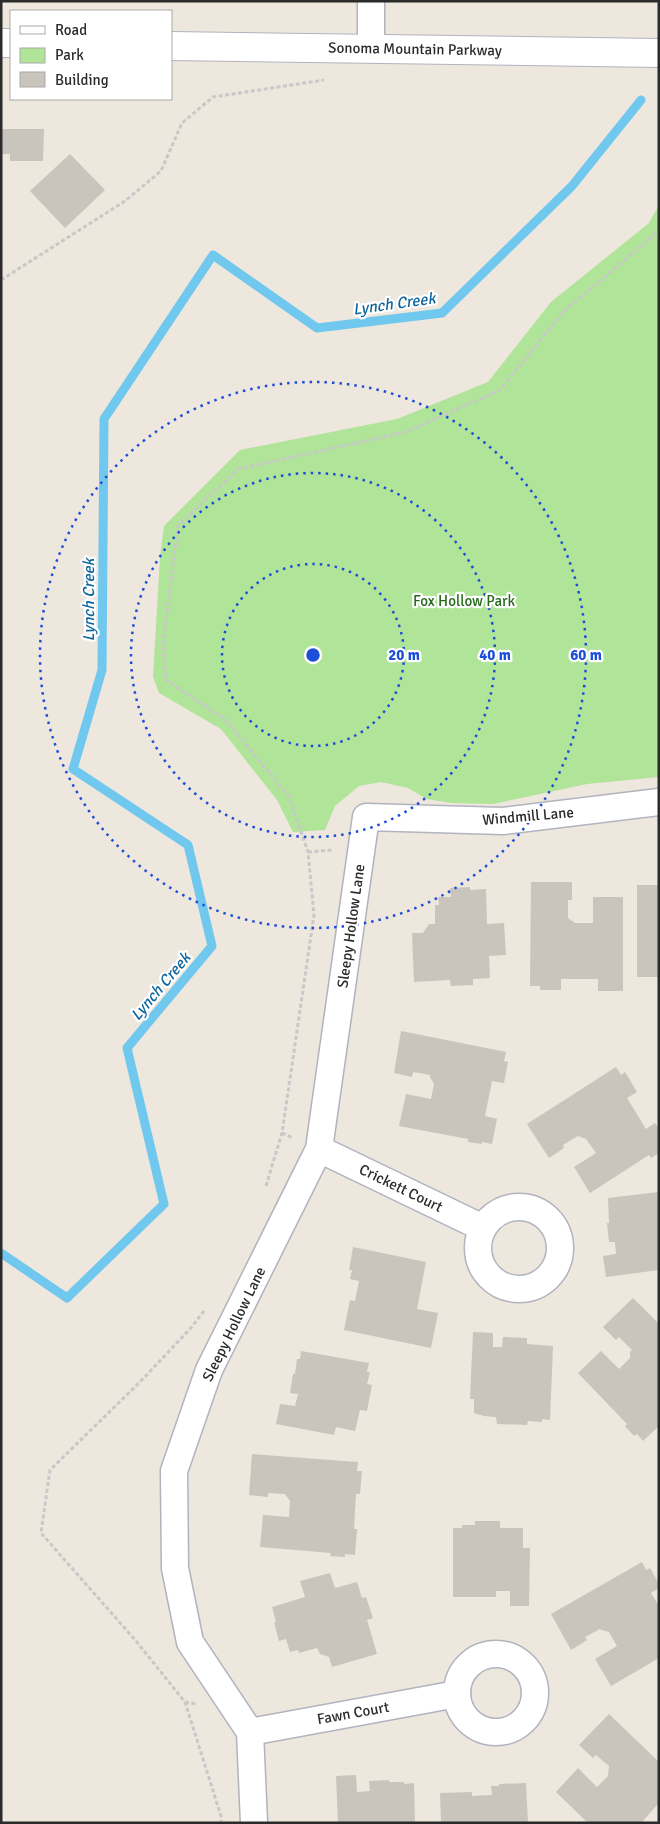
<svg xmlns="http://www.w3.org/2000/svg" width="660" height="1824" viewBox="0 0 660 1824" font-family="Signika,sans-serif">
<rect width="100%" height="100%" fill="#ede7dd"/>
<path fill="#b0e499" d="M659 205V777L587 784 493 804 451 803 427 799 408 788 381 782 359 786 335 806 325 830 293 832 277 800 221 729 159 693 153 677 160 557 164 526 240 450 397 419 488 382 551 302 649 223Z"/>
<g fill="none" stroke-linecap="round" stroke-linejoin="round">
<path stroke="#70c8ef" stroke-width="9" d="M1 1253 67 1298 164 1204 127 1048 212 946 188 845 73 769 102 670 104 419 213 255 317 328 442 313 572 186 641 100"/>
</g>
<g fill="#c9c5bc">
<path d="M1 129H44L43 161H10V154H1Z"/>
<path d="M70 154 105 190 65 228 30 191Z"/>
<path d="M531 882H572V900H568V918L575 923H593V897H623V991H598V979H561V990H540V986H530Z"/>
<rect x="637" y="885" width="22" height="92"/>
<path d="M470 887V890L486 889 487 924 504 923 506 955 489 956 490 978 473 979V985L451 986 450 980 414 982 412 933H423L429 924H435V905H439L438 897H451L450 888Z"/>
<path d="M401 1031 506 1052 504 1061 508 1062 504 1083 492 1081 485 1116 497 1119 492 1144 482 1142V1144L468 1142V1139L399 1126 406 1094 431 1099 434 1084 430 1077V1075L413 1072 412 1077 394 1073Z"/>
<path d="M616 1067 621 1075 625 1072 637 1092 627 1098 646 1129 655 1123 659 1129V1153L651 1158 649 1155 590 1193 574 1167 596 1153 586 1139 578 1136 563 1145 564 1148 549 1158 527 1124Z"/>
<path d="M659 1192V1270L606 1277 603 1256 616 1254 615 1242H609L607 1223H609L608 1198Z"/>
<path d="M353 1247 426 1262 417 1309 438 1313 431 1348 344 1330 350 1300 355 1301 359 1281 350 1279 352 1270H349Z"/>
<path d="M633 1298 659 1324V1426L643 1441 637 1434 634 1436 625 1426 627 1424 578 1373 601 1351 619 1369 630 1358V1352L632 1350 619 1337 616 1340 603 1327Z"/>
<path d="M473 1332 493 1333V1347H502L503 1337 527 1338V1344L553 1346 550 1420 542 1419V1422L528 1421 527 1425 497 1424 496 1417 484 1416 474 1413V1399H470Z"/>
<path d="M301 1351 369 1363 367 1372H370L367 1384 372 1385 367 1411 360 1410 355 1431 336 1427 334 1435 276 1424 280 1404 295 1406 298 1394 290 1393 293 1374H295L297 1359H300Z"/>
<path d="M252 1454 358 1462 357 1471H362L360 1494H356L354 1529H357L355 1555 345 1554V1557L330 1556 331 1553 260 1547 263 1515 289 1517 290 1501 285 1494 268 1493V1497L249 1495Z"/>
<path d="M475 1521H500V1528H523V1548H530L529 1606H510V1591H496V1597H453V1528H462V1525H475Z"/>
<path d="M642 1562 646 1570 650 1568 659 1584V1588L651 1593 659 1606V1658L611 1686 595 1659 617 1646 609 1632 601 1630 600 1629 585 1637 587 1640 571 1650 551 1614Z"/>
<path d="M330 1573 335 1588 357 1582 362 1598 366 1597 373 1618 367 1620 377 1654 332 1667 329 1657 320 1654 317 1648 299 1653 298 1650 290 1652 286 1639 279 1641 274 1622H276L272 1607 305 1597 300 1581Z"/>
<path d="M609 1714 659 1762V1806L657 1805 641 1823H588L556 1792 578 1768 597 1787 608 1776 609 1766 596 1755 593 1758 579 1745Z"/>
<path d="M356 1775 357 1792 370 1791 369 1781 389 1780V1782H404V1784L414 1783 415 1823H338L336 1776Z"/>
<path d="M526 1783 528 1823H441L440 1793 472 1792V1796L492 1795 491 1786H499V1784Z"/>
</g>
<g fill="none" stroke-linecap="round" stroke-linejoin="round">
<defs>
<g id="minor">
<path d="M371 1V48"/>
<path d="M319 1149 483 1228"/>
<circle cx="519" cy="1248" r="41"/>
<circle cx="496" cy="1693" r="39"/>
<path d="M250 1732 457 1694"/>
<path d="M254 1823 250 1732 190 1642 175 1568 174 1471 209 1370 319 1149 366 817 503 821 659 802"/>
</g>
<g id="secondary">
<path d="M1 43H11"/>
<path d="M171 46 659 53"/>
</g>
</defs>
<use href="#minor" stroke="#b1b3bf" stroke-width="29"/>
<use href="#secondary" stroke="#b1b3bf" stroke-width="30"/>
<g stroke="#c8c8c8" stroke-width="3" stroke-dasharray="4 2.5" stroke-linecap="butt">
<path d="M1 280 125 201 161 171 182 123 213 97 324 80"/>
<path d="M308 852 332 850"/>
<path d="M282 1133 293 1138"/>
<path d="M266 1186 282 1133 314 915 308 852 289 797 226 720 166 680 163 644 178 526 238 469 406 432 500 390 563 312 659 231"/>
<path d="M204 1311 190 1329 139 1383 50 1470 41 1533 136 1641 185 1702 221 1816V1823"/>
<path d="M185 1702 197 1704"/>
</g>
<use href="#minor" stroke="#fff" stroke-width="26"/>
<use href="#secondary" stroke="#fff" stroke-width="28"/>
</g>
<g fill="none" stroke="#1d4ed8" stroke-width="2.5" stroke-dasharray="2.5 5">
<circle cx="313" cy="655" r="91"/>
<circle cx="313" cy="655" r="182"/>
<circle cx="313" cy="655" r="273"/>
</g>
<g text-anchor="middle" stroke-width="4.5" stroke-linejoin="round" paint-order="stroke">
<g font-size="15" fill="#2b2b2b" stroke="#fff">
<text transform="translate(415 49) rotate(1)" y="5">Sonoma Mountain Parkway</text>
<text transform="translate(528 816) rotate(-5)" y="5">Windmill Lane</text>
<text transform="translate(351 926) rotate(-82)" y="5">Sleepy Hollow Lane</text>
<text transform="translate(401 1188) rotate(26)" y="5">Crickett Court</text>
<text transform="translate(234 1324) rotate(-64)" y="5">Sleepy Hollow Lane</text>
<text transform="translate(353 1713) rotate(-10)" y="5">Fawn Court</text>
</g>
<g font-size="15" fill="#27691a" stroke="#fff">
<text x="464" y="606">Fox Hollow Park</text>
</g>
<g font-size="16" font-style="italic" fill="#0d669e" stroke="#fff">
<text transform="translate(394 303) rotate(-8)" y="6">Lynch Creek</text>
<text transform="translate(88 600) rotate(-90)" y="6">Lynch Creek</text>
<text transform="translate(160 986) rotate(-50)" y="6">Lynch Creek</text>
</g>
</g>
<circle cx="313" cy="655" r="8" fill="#1d4ed8" stroke="#fff" stroke-width="2.5"/>
<g font-size="15" text-anchor="middle" font-weight="bold" fill="#1d4ed8" stroke="#fff" stroke-width="4.5" stroke-linejoin="round" paint-order="stroke">
<text x="404" y="660">20 m</text>
<text x="495" y="660">40 m</text>
<text x="586" y="660">60 m</text>
</g>
<rect width="660" height="1824" fill="none" stroke="#2b2b2b" stroke-width="5"/>
<rect x="10" y="10" width="162" height="90" fill="#ffffff" stroke="#aaaaaa"/>
<rect x="20" y="26" width="25" height="8" fill="#ffffff" stroke="#aaaaaa"/>
<text x="55" y="35" font-size="15" fill="#2b2b2b">Road</text>
<rect x="20" y="48" width="25" height="15" fill="#b0e499" stroke="#aaaaaa"/>
<text x="55" y="60" font-size="15" fill="#2b2b2b">Park</text>
<rect x="20" y="72" width="25" height="15" fill="#c9c5bc" stroke="#aaaaaa"/>
<text x="55" y="85" font-size="15" fill="#2b2b2b">Building</text>
</svg>
